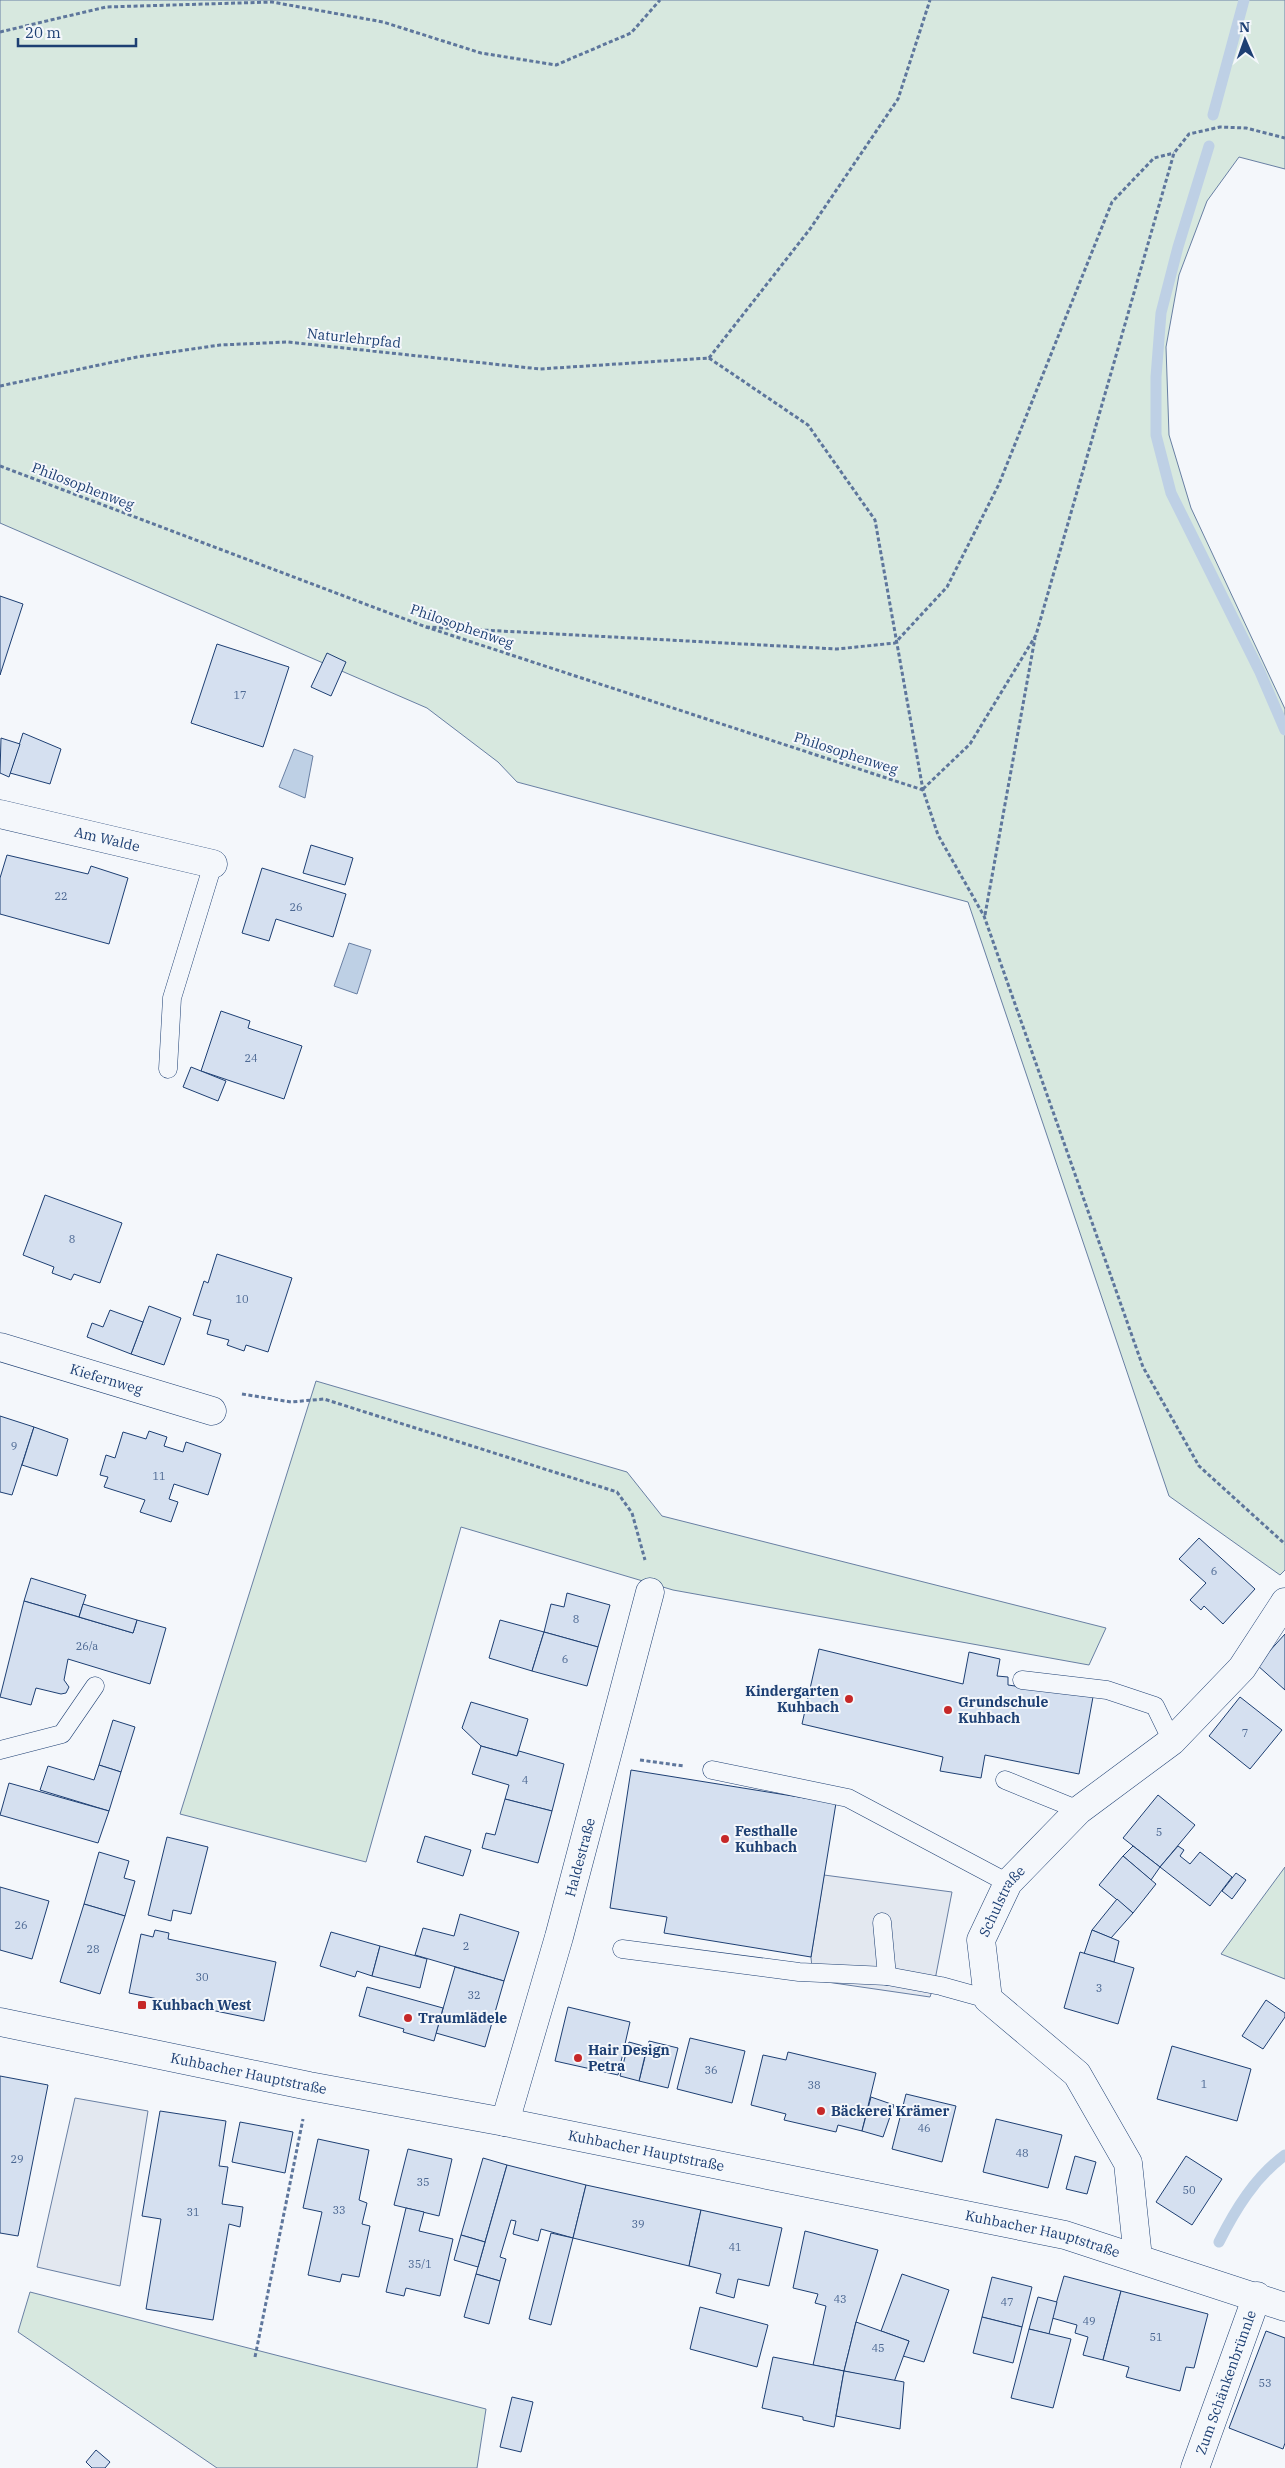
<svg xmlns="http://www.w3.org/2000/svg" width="1285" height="2468" viewBox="0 0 1285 2468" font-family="'IBM Plex Serif',serif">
<rect width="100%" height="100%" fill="#f4f7fb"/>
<g fill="#d7e8df" stroke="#687fa3">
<path d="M0 0H1285V169L1239 157 1207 201 1179 275 1166 347 1169 435 1191 508 1285 709V1570L1280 1575 1169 1496 968 902 517 782 498 762 427 708 0 523Z"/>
<path d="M316 1381 627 1472 662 1516 1106 1628 1089 1665 673 1590 461 1527 366 1862 180 1814Z"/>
<path d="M1285 1867V1979L1221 1954Z"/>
<path d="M30 2292 486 2409 477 2468H217L18 2332Z"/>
</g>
<g fill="#e3e8f0" stroke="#687fa3">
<path d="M824 1875 952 1892 934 1985 930 1997 813 1980 811 1957Z"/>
<path d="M75 2098 148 2111 120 2286 37 2267Z"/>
</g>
<g fill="#bed0e5" stroke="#687fa3">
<path d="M294 749 313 756 305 798 279 787Z"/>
<path d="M349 943 371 950 357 994 334 986Z"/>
</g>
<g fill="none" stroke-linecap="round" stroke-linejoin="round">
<g stroke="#bed0e5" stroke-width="11">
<path d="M1213 115 1244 0"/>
<path d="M1209 146 1178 247 1161 313 1156 377V435L1171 493 1260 672 1285 730"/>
<path d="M1219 2242C1235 2210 1255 2177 1285 2155"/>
</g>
</g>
<g fill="#d5e0f0" stroke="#1d3f73">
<path d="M0 596 23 604 0 675Z"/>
<path d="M217 644 289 667 263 747 191 723Z"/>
<path d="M327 653 346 662 331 696 311 687Z"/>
<path d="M23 733 61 749 50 784 10 773Z"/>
<path d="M1 738 20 744 9 777 0 773Z"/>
<path d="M311 845 353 858 345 885 303 873Z"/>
<path d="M7 855 88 874 91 866 128 878 109 944 0 914V878Z"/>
<path d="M262 868 346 894 333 937 276 919 269 941 242 933Z"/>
<path d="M221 1011 250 1021 248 1028 302 1046 284 1099 201 1071Z"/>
<path d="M191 1067 226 1081 218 1101 183 1087Z"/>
<path d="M45 1195 122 1223 100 1283 74 1274 71 1280 52 1273 54 1267 23 1255Z"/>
<path d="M217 1254 292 1278 268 1352 246 1345 244 1351 227 1345 229 1340 207 1334 211 1320 193 1315 204 1281 208 1283Z"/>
<path d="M149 1306 181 1318 164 1365 131 1354Z"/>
<path d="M110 1310 143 1322 131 1354 87 1337 92 1323 103 1327Z"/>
<path d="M0 1416 34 1427 12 1495 0 1492Z"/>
<path d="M34 1427 68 1439 57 1476 22 1465Z"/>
<path d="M149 1431 167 1437 164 1446 183 1452 186 1442 221 1454 208 1495 174 1484 169 1499 178 1502 171 1522 140 1512 145 1500 104 1487 108 1477 100 1475 106 1455 115 1458 123 1432 146 1439Z"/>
<path d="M1199 1538 1255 1589 1223 1624 1204 1606 1201 1610 1190 1600 1206 1583 1179 1559Z"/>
<path d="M31 1578 86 1595 79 1617 24 1601Z"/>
<path d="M567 1593 610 1605 598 1647 544 1632 551 1604 564 1607Z"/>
<path d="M24 1601 133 1633 137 1620 166 1628 150 1684 68 1659 64 1680 69 1687 66 1693 61 1694 36 1688 31 1705 0 1697Z"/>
<path d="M83 1604 137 1620 133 1633 79 1617Z"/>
<path d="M500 1620 544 1632 532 1671 489 1658Z"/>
<path d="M544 1632 598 1647 587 1686 532 1671Z"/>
<path d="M1285 1634V1690L1257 1665Z"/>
<path d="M819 1649 963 1684 969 1652 1000 1659 997 1676 1008 1677V1685L1093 1697 1079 1774 985 1755 981 1778 940 1771 943 1757 802 1724Z"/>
<path d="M1240 1697 1282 1730 1250 1769 1209 1736Z"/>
<path d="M471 1702 528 1719 517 1756 481 1746 462 1728Z"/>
<path d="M113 1720 135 1727 121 1772 99 1765Z"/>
<path d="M481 1746 517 1756 519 1751 564 1764 552 1811 505 1799 509 1785 472 1774Z"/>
<path d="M99 1765 121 1772 109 1811 40 1790 48 1766 94 1780Z"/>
<path d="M631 1770 836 1803 811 1957 664 1933 667 1917 610 1908Z"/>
<path d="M9 1783 109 1811 98 1843 0 1815Z"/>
<path d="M1158 1795 1195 1825 1160 1867 1123 1838Z"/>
<path d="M505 1799 552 1811 538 1863 482 1848 486 1833 495 1835Z"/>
<path d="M425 1836 471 1850 463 1876 417 1862Z"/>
<path d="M167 1837 208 1847 191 1914 173 1910 171 1921 148 1915Z"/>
<path d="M1133 1846 1160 1867 1151 1880 1123 1856Z"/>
<path d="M1178 1846 1184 1850 1180 1856 1190 1864 1200 1852 1232 1877 1210 1906 1160 1867Z"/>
<path d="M99 1852 129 1861 124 1878 135 1881 125 1916 84 1904Z"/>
<path d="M1123 1856 1156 1884 1133 1913 1099 1885Z"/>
<path d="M1236 1873 1246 1880 1232 1899 1222 1891Z"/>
<path d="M0 1887 49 1901 32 1959 0 1950Z"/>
<path d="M1117 1899 1133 1913 1111 1938 1092 1930Z"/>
<path d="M84 1904 125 1916 100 1994 60 1982Z"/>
<path d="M460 1914 519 1932 504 1981 415 1955 423 1928 454 1936Z"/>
<path d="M155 1930 169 1933 168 1939 276 1962 264 2021 129 1993 141 1934 153 1937Z"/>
<path d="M1092 1930 1119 1941 1114 1962 1084 1954Z"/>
<path d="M331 1932 380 1946 372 1976 357 1971 355 1977 320 1966Z"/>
<path d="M380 1946 427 1959 420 1988 372 1976Z"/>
<path d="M1080 1952 1134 1968 1118 2024 1064 2008Z"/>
<path d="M455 1967 504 1981 485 2047 436 2033Z"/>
<path d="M367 1987 443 2008 434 2041 403 2032 404 2029 359 2016Z"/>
<path d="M1266 2000 1285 2013V2017L1263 2049 1242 2036Z"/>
<path d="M568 2007 630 2022 618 2075 555 2061Z"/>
<path d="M690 2038 745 2051 732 2103 677 2089Z"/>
<path d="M649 2041 678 2048 668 2088 639 2081Z"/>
<path d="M629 2042 647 2047 639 2081 620 2076Z"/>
<path d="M1172 2046 1251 2069 1237 2121 1157 2099Z"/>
<path d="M788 2052 876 2073 862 2131 838 2125 836 2132 784 2120 786 2114 751 2105 763 2055 786 2060Z"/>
<path d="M0 2076 48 2085 18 2236 0 2233Z"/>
<path d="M906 2094 956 2106 942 2162 892 2149Z"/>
<path d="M871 2097 894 2105 883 2137 862 2131Z"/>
<path d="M160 2111 226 2121 219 2166 228 2167 222 2204 243 2207 240 2227 229 2224 213 2320 146 2309 161 2219 142 2216Z"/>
<path d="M996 2119 1062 2135 1048 2188 983 2172Z"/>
<path d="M240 2122 293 2132 285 2173 232 2162Z"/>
<path d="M318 2139 369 2150 359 2200 367 2203 362 2224 370 2226 359 2277 342 2274 340 2282 308 2275 322 2212 303 2208Z"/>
<path d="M408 2149 452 2159 439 2216 394 2205Z"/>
<path d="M1075 2156 1096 2162 1087 2194 1066 2189Z"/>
<path d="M1186 2156 1222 2179 1192 2225 1156 2202Z"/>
<path d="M483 2158 507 2165 485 2242 461 2235Z"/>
<path d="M507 2165 586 2185 573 2238 541 2229 538 2241 513 2234 516 2221 511 2220 500 2257 506 2259 500 2281 476 2274Z"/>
<path d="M586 2185 701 2210 689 2266 573 2238Z"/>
<path d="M406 2208 424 2212 419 2231 453 2239 440 2296 406 2288 404 2296 386 2292Z"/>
<path d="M701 2210 782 2228 769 2286 738 2279 734 2298 716 2293 721 2274 689 2266Z"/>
<path d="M805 2231 878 2250 856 2322 844 2371 813 2365 826 2306 815 2303 818 2294 793 2288Z"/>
<path d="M551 2233 573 2238 551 2325 529 2319Z"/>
<path d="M461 2235 485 2242 478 2267 454 2260Z"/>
<path d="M476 2274 500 2281 489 2324 464 2317Z"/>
<path d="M902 2274 949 2290 924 2362 903 2356 909 2341 881 2331Z"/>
<path d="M1064 2276 1121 2291 1103 2360 1083 2355 1088 2337 1075 2333 1077 2325 1052 2318Z"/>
<path d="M992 2277 1032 2287 1022 2327 982 2317Z"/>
<path d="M1121 2291 1208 2314 1194 2368 1186 2367 1180 2391 1126 2377 1129 2367 1103 2360Z"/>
<path d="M1038 2297 1057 2302 1049 2334 1029 2329Z"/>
<path d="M700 2307 768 2325 757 2367 690 2349Z"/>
<path d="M982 2317 1022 2327 1013 2363 973 2353Z"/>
<path d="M856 2322 909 2341 894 2382 844 2371Z"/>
<path d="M1029 2329 1071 2339 1053 2408 1011 2398Z"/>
<path d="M1266 2331 1285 2338V2443L1283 2449 1229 2428Z"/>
<path d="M773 2357 844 2371 834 2427 803 2420V2417L762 2408Z"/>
<path d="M844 2371 904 2382 900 2429 836 2416Z"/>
<path d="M512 2397 533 2402 521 2452 500 2447Z"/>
<path d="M96 2450 110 2462 105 2468H92L86 2462Z"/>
</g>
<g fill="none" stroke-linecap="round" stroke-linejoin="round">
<defs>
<g id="lane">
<path d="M168 1069 172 998 213 864"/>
<path d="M1022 1680 1107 1690 1155 1706 1172 1741"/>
<path d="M0 1750 62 1734 95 1686"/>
<path d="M712 1770 848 1798 1008 1883"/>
<path d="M1005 1780 1079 1810"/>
<path d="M882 1922 887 1976"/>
<path d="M622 1949 799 1972 887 1976 941 1986 988 1999"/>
</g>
<g id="street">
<path id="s1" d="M0 814 213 864"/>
<path id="s2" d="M0 1347 212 1411"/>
<path id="s3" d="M505 2122 559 1937 650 1592"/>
<path id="s4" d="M1138 2258 1128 2163 1077 2074 988 1999 981 1940 1008 1883 1079 1810 1172 1741 1242 1668 1285 1602"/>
<path id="s5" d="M1195 2468 1257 2296"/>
</g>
<g id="primary">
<path id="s6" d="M0 2022 309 2086 505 2122 1065 2235 1285 2307"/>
</g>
</defs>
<use href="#lane" stroke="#1d3f73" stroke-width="19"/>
<use href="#street" stroke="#1d3f73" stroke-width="29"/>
<use href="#primary" stroke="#1d3f73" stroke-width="29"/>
<g stroke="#5e769c" stroke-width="3" stroke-dasharray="4 2.5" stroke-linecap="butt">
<path d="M0 32 106 7 272 2 383 22 481 53 556 65 631 33 660 0"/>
<path d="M709 358 808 425 875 520 923 790 938 835 984 916 1143 1367 1199 1466 1285 1544"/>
<path d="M709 358 810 229 898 99 930 0"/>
<path d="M0 386 137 357 220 345 288 342 540 369 709 358"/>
<path d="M0 466 426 627 923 790"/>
<path d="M426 627 837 649 895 643 947 587 999 484 1112 202 1154 158 1174 153"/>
<path d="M923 789 970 744 1036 635 1174 153 1189 134 1220 127 1246 128 1285 138"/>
<path d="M985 915 1035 638"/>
<path d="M242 1394 291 1402 324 1399 617 1492 632 1513 645 1560"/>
<path d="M640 1760 684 1766"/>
<path d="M255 2357 303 2119"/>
</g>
<use href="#lane" stroke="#f4f7fb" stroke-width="18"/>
<use href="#street" stroke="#f4f7fb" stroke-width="28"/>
<use href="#primary" stroke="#f4f7fb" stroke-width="28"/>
</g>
<g fill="#c62828" stroke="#f4f7fb" stroke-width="2">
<circle cx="849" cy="1699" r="5"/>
<circle cx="948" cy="1710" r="5"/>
<circle cx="725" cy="1839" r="5"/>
<rect x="137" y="2000" width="10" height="10" rx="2.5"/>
<circle cx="408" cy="2018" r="5"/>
<circle cx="578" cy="2058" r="5"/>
<circle cx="821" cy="2111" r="5"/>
</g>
<g text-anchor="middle" stroke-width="4" stroke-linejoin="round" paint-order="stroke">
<g font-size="11" fill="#4b6792">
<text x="240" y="699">17</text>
<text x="61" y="900">22</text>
<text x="296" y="911">26</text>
<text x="251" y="1062">24</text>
<text x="72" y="1243">8</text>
<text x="242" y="1303">10</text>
<text x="14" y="1450">9</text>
<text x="159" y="1480">11</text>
<text x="1214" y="1575">6</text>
<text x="576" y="1623">8</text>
<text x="87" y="1650">26/a</text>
<text x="565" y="1663">6</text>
<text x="1245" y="1737">7</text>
<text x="525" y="1784">4</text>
<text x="1159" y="1836">5</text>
<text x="21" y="1929">26</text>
<text x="466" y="1950">2</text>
<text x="93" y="1953">28</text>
<text x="202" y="1981">30</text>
<text x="1099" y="1992">3</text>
<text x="474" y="1999">32</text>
<text x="711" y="2074">36</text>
<text x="1204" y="2088">1</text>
<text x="814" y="2089">38</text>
<text x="924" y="2132">46</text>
<text x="1022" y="2157">48</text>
<text x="17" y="2163">29</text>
<text x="423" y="2186">35</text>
<text x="1189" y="2194">50</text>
<text x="339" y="2214">33</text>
<text x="193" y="2216">31</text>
<text x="638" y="2228">39</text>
<text x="735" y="2251">41</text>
<text x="420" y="2268">35/1</text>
<text x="840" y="2303">43</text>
<text x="1007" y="2306">47</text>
<text x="1089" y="2325">49</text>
<text x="1156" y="2341">51</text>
<text x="878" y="2352">45</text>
<text x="1265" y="2387">53</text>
</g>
<g font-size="14" fill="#1d3f73" stroke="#f4f7fb">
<text transform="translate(354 338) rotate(6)" y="5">Naturlehrpfad</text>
<text transform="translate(83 486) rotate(21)" y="5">Philosophenweg</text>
<text transform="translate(462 626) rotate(19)" y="5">Philosophenweg</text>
<text transform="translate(846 753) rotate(18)" y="5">Philosophenweg</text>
<text dy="5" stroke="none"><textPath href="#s1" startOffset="110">Am Walde</textPath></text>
<text dy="5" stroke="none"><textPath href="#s2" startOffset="111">Kiefernweg</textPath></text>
<text dy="5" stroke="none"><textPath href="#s3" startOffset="275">Haldestraße</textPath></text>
<text dy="5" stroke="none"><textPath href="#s4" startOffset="418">Schulstraße</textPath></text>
<text dy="5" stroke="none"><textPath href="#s6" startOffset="254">Kuhbacher Hauptstraße</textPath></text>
<text dy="5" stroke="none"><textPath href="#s6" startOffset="659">Kuhbacher Hauptstraße</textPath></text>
<text dy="5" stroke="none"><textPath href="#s6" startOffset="1064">Kuhbacher Hauptstraße</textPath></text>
<text dy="5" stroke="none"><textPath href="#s5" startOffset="91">Zum Schänkenbrünnle</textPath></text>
</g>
<g font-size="14" font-weight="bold" fill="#1d3f73" stroke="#f4f7fb" text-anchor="start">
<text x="839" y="1696" text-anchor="end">Kindergarten<tspan x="839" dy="16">Kuhbach</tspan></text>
<text x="958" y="1707">Grundschule<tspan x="958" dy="16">Kuhbach</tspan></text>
<text x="735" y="1836">Festhalle<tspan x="735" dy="16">Kuhbach</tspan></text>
<text x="152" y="2010">Kuhbach West</text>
<text x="418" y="2023">Traumlädele</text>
<text x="588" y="2055">Hair Design<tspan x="588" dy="16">Petra</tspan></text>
<text x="831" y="2116">Bäckerei Krämer</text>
</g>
</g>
<g transform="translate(1245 40) rotate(358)" stroke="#f4f7fb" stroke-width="4" paint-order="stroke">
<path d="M0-4L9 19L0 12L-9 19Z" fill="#1d3f73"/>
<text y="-8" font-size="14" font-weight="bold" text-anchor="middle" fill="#1d3f73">N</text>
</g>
<path d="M18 38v8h118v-8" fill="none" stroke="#1d3f73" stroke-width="2.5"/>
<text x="25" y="38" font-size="15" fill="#1d3f73" stroke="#f4f7fb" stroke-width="4" paint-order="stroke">20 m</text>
</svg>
